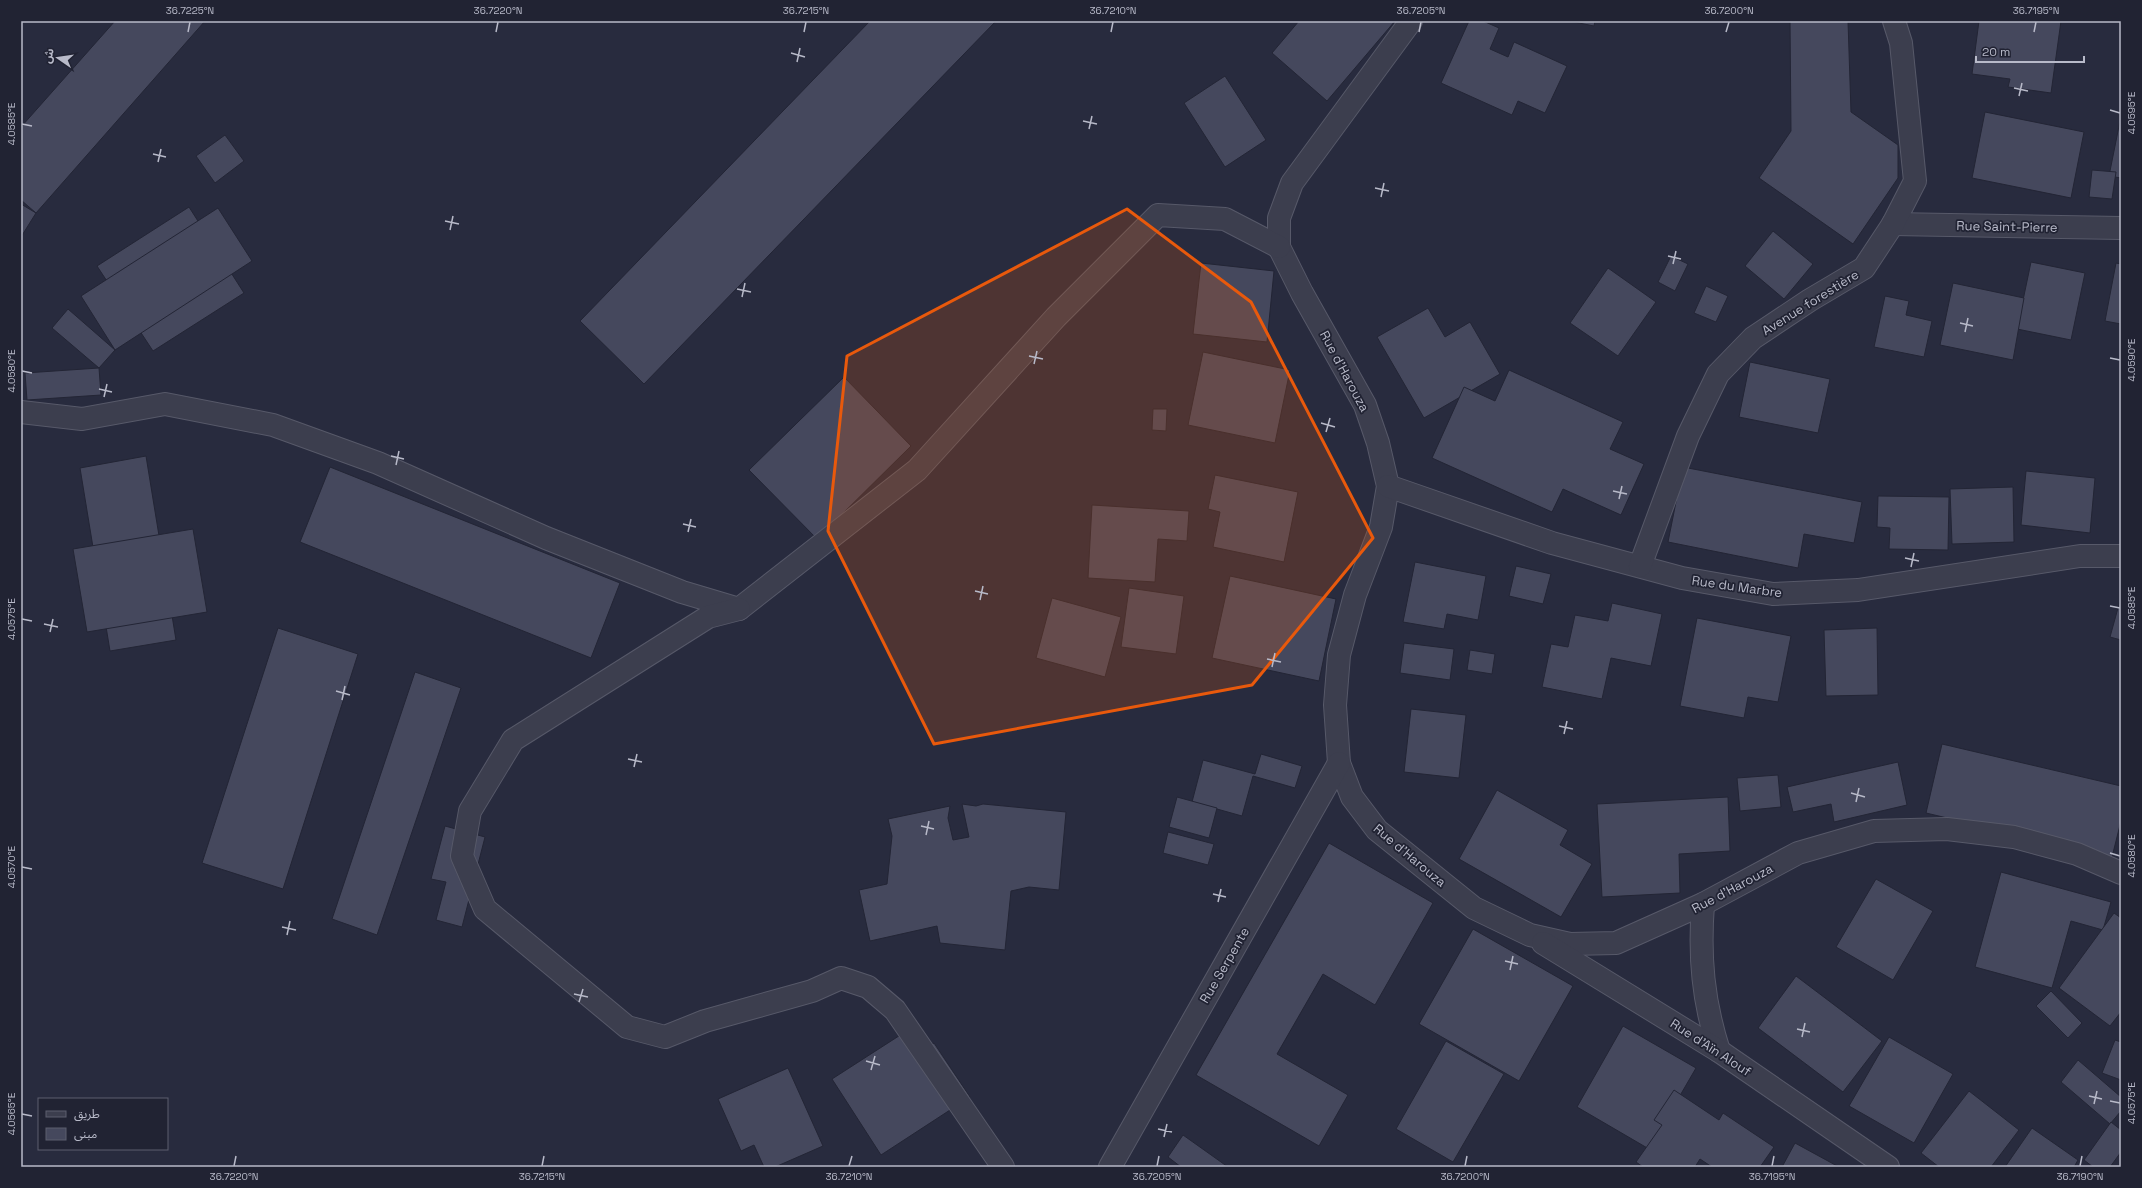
<svg xmlns="http://www.w3.org/2000/svg" width="2142" height="1188" viewBox="0 0 2142 1188" font-family="'Space Grotesk','Noto Sans Arabic',sans-serif">
<rect width="100%" height="100%" fill="#282b3e"/>
<g fill="#45485d" stroke="#232535">
<path d="M115 21H205L36 213 21 200V127Z"/>
<path d="M870 21H996L644 384 580 321Z"/>
<path d="M1299 21H1395L1327 101 1272 53Z"/>
<path d="M1469 21H1483L1499 28 1490 49 1508 57 1514 42 1567 66 1545 113 1518 101 1512 115 1441 83Z"/>
<path d="M1569 21H1595L1594 26Z"/>
<path d="M1790 21H1848L1851 112 1898 145V178L1853 244 1759 178 1791 131Z"/>
<path d="M1979 21H2061L2051 93 2008 87 2010 79 1972 74Z"/>
<path d="M1225 76 1266 140 1225 167 1184 103Z"/>
<path d="M1985 112 2084 132 2071 198 1972 178Z"/>
<path d="M2121 116V178L2109 176Z"/>
<path d="M225 135 244 161 215 183 196 156Z"/>
<path d="M2092 170 2116 172 2112 199 2089 197Z"/>
<path d="M21 204 36 213 21 237Z"/>
<path d="M189 207 244 293 153 351 97 266Z"/>
<path d="M218 208 252 261 115 350 81 296Z"/>
<path d="M1773 231 1813 264 1784 299 1745 266Z"/>
<path d="M1671 256 1688 264 1675 291 1658 282Z"/>
<path d="M2031 262 2085 273 2071 340 2017 329Z"/>
<path d="M1201 263 1274 271 1267 342 1193 334Z"/>
<path d="M2116 263 2121 264V324L2105 321Z"/>
<path d="M1608 268 1656 302 1618 356 1570 323Z"/>
<path d="M1953 283 2024 298 2013 360 1940 345Z"/>
<path d="M1706 286 1728 296 1716 322 1694 313Z"/>
<path d="M1885 296 1909 301 1906 315 1932 321 1924 357 1874 347Z"/>
<path d="M1428 308 1445 337 1470 322 1500 374 1424 418 1377 337Z"/>
<path d="M68 309 115 350 99 368 52 328Z"/>
<path d="M1203 352 1290 370 1275 443 1188 425Z"/>
<path d="M1750 362 1830 379 1818 433 1739 417Z"/>
<path d="M99 368 101 395 27 400 25 373Z"/>
<path d="M1509 370 1623 422 1610 449 1644 464 1621 515 1563 489 1552 512 1432 458 1464 387 1495 401Z"/>
<path d="M844 377 911 446 817 539 749 470Z"/>
<path d="M1153 409H1167L1166 431 1152 430Z"/>
<path d="M146 456 176 640 110 651 80 468Z"/>
<path d="M330 467 620 583 591 658 300 542Z"/>
<path d="M1683 467 1862 502 1854 543 1804 534 1798 568 1668 542Z"/>
<path d="M2026 471 2095 478 2090 533 2021 525Z"/>
<path d="M1215 475 1298 492 1284 562 1213 547 1220 512 1208 509Z"/>
<path d="M2013 487 2014 542 1952 544 1950 489Z"/>
<path d="M1878 496 1949 497 1948 550 1889 549 1890 528 1877 527Z"/>
<path d="M1092 505 1189 511 1187 541 1158 539 1155 582 1088 578Z"/>
<path d="M193 529 207 612 87 632 73 549Z"/>
<path d="M1415 562 1486 576 1478 620 1447 614 1444 629 1403 622Z"/>
<path d="M1516 566 1551 574 1543 604 1509 596Z"/>
<path d="M1230 576 1336 599 1319 681 1212 658Z"/>
<path d="M1129 588 1184 596 1176 654 1121 647Z"/>
<path d="M2121 597V640L2110 637Z"/>
<path d="M1052 598 1121 617 1105 677 1036 658Z"/>
<path d="M1612 603 1662 614 1651 666 1611 658 1602 699 1542 687 1551 644 1568 647 1575 615 1608 621Z"/>
<path d="M1697 618 1791 636 1778 702 1748 697 1744 718 1680 706Z"/>
<path d="M278 628 358 654 283 889 202 863Z"/>
<path d="M1877 628 1878 695 1826 696 1824 630Z"/>
<path d="M1404 643 1454 649 1450 680 1400 673Z"/>
<path d="M1470 650 1495 654 1492 674 1467 670Z"/>
<path d="M415 672 461 688 377 935 332 919Z"/>
<path d="M1411 709 1466 715 1459 778 1404 772Z"/>
<path d="M1942 744 2121 786V821L2112 857 1926 813Z"/>
<path d="M1261 754 1302 766 1295 788 1253 776 1242 816 1192 802 1203 760 1255 774Z"/>
<path d="M1898 762 1907 805 1834 822 1831 804 1793 812 1787 787Z"/>
<path d="M1778 775 1781 807 1740 811 1737 778Z"/>
<path d="M1497 790 1568 830 1560 845 1592 864 1561 917 1459 859Z"/>
<path d="M1177 797 1217 808 1209 838 1169 827Z"/>
<path d="M1728 797 1730 851 1679 854 1680 893 1602 897 1597 804Z"/>
<path d="M962 804 976 806 983 804 1066 812 1059 890 1029 887 1011 891 1005 950 940 943 937 926 870 941 859 890 887 884 892 836 888 819 950 806 948 818 953 840 969 837Z"/>
<path d="M445 826 485 837 462 927 436 920 446 882 431 879Z"/>
<path d="M1168 832 1214 844 1208 865 1163 853Z"/>
<path d="M1329 843 1433 903 1375 1005 1323 974 1277 1054 1348 1095 1319 1146 1196 1075Z"/>
<path d="M2001 872 2111 902 2103 930 2071 921 2052 988 1975 967Z"/>
<path d="M1876 879 1933 911 1893 980 1836 947Z"/>
<path d="M2114 913 2121 918V1012L2110 1026 2059 988Z"/>
<path d="M1473 929 1573 986 1519 1081 1419 1024Z"/>
<path d="M1796 976 1882 1041 1843 1092 1758 1028Z"/>
<path d="M2051 991 2082 1023 2068 1038 2036 1006Z"/>
<path d="M1623 1026 1696 1068 1649 1149 1577 1107Z"/>
<path d="M905 1032 918 1053 934 1043 970 1097 881 1155 832 1079Z"/>
<path d="M1889 1037 1953 1074 1914 1143 1849 1106Z"/>
<path d="M2115 1040 2121 1042V1080L2102 1073Z"/>
<path d="M1446 1041 1504 1074 1453 1162 1396 1129Z"/>
<path d="M2078 1060 2121 1097V1111L2110 1124 2061 1082Z"/>
<path d="M788 1068 823 1146 775 1167H764L754 1145 741 1151 718 1099Z"/>
<path d="M1674 1090 1719 1120 1723 1113 1774 1147 1760 1167H1712L1700 1159 1695 1167H1643L1636 1162 1662 1125 1654 1120Z"/>
<path d="M1969 1091 2019 1130 1991 1167H1939L1921 1153Z"/>
<path d="M2111 1122 2121 1130V1152L2110 1167H2093L2084 1160Z"/>
<path d="M2032 1128 2078 1160 2074 1167H2005Z"/>
<path d="M1183 1135 1228 1167H1181L1168 1157Z"/>
<path d="M1795 1143 1839 1167H1782Z"/>
</g>
<g fill="none" stroke-linecap="round" stroke-linejoin="round">
<defs>
<g id="minor">
<path d="M1411 21 1292 183 1279 218V247L1302 293 1365 405 1378 443 1388 486 1381 527 1355 595 1339 655 1335 705 1339 763 1352 797 1377 830 1474 908 1530 935 1570 944 1616 943 1703 904 1798 853 1874 831 1947 829 2014 837 2077 854 2121 873"/>
<path d="M1893 224 2121 228"/>
<path d="M21 412 82 419 165 404 273 425 378 463 546 538 682 592 739 609 917 470 1056 317 1158 215 1225 219 1279 247"/>
<path d="M1388 486 1552 543 1682 578 1773 594 1858 590 2080 556H2121"/>
<path d="M1640 566 1688 436 1718 374 1753 338 1810 300 1864 268 1893 224 1915 181 1901 43 1894 21"/>
<path d="M739 609 708 617 513 740 470 811 462 856 485 909 627 1027 665 1037 705 1021 812 991 841 978 868 987 895 1010 1003 1167"/>
<path d="M1703 904C1699 957 1703 1001 1719 1051"/>
<path d="M1543 943 1719 1051 1888 1167"/>
<path d="M1110 1167 1339 763"/>
</g>
</defs>
<use href="#minor" stroke="#575969" stroke-width="24"/>
<use href="#minor" stroke="#3c3e4e" stroke-width="22"/>
</g>
<path fill="#e8590c" fill-opacity="0.2" stroke="#e8590c" stroke-width="3" stroke-linejoin="round" d="M1127 209 1251 302 1373 538 1252 685 934 744 828 531 847 356Z"/>
<path fill="none" stroke="#b8bac9" stroke-width="1.5" d="M188 32 190 22M496 32 498 22M804 32 806 22M1111 32 1113 22M1419 32 1421 22M1726 32 1729 22M2034 32 2036 22M791 53 805 57M797 62 800 48M2014 88 2028 91M2019 96 2022 83M2110 110 2120 113M1083 121 1097 124M22 124 32 126M1089 129 1092 116M153 154 166 157M158 162 161 149M1375 188 1389 191M1381 197 1384 183M445 221 459 224M450 230 453 216M1668 256 1681 259M1673 264 1676 251M737 289 751 292M742 297 745 283M1960 323 1973 326M1965 332 1968 318M1029 356 1043 359M2110 358 2120 360M1034 364 1037 351M22 371 32 373M99 389 112 392M104 397 107 384M1321 423 1335 427M1326 432 1330 418M391 456 404 459M396 465 399 451M1613 491 1627 494M1619 499 1622 486M683 524 696 527M688 532 691 519M1905 558 1919 561M1911 567 1914 553M975 591 988 594M980 600 983 586M2110 606 2120 608M22 619 32 621M44 624 58 627M50 632 53 619M1267 659 1281 662M1272 667 1275 653M336 691 350 695M342 700 345 686M1559 726 1573 729M1564 734 1567 721M628 759 642 762M634 767 637 754M1851 793 1865 797M1856 802 1859 788M921 826 934 829M926 835 929 821M2110 853 2120 856M22 867 32 869M1213 894 1226 897M1218 902 1221 889M282 927 296 930M287 935 290 921M1505 961 1518 964M1510 970 1513 956M574 994 588 997M579 1002 583 989M1797 1029 1810 1032M1802 1037 1805 1023M866 1061 880 1065M871 1070 875 1056M2089 1096 2102 1099M2110 1101 2120 1103M2094 1104 2097 1091M22 1114 32 1116M1158 1129 1172 1132M1164 1137 1167 1124M234 1166 236 1156M542 1166 544 1156M849 1166 852 1156M1157 1166 1159 1156M1465 1166 1467 1156M1772 1166 1774 1156M2080 1166 2082 1156"/>
<g text-anchor="middle" stroke-width="3.5" stroke-linejoin="round" paint-order="stroke">
<g font-size="13" fill="#b8bac9" stroke="#212333">
<text transform="translate(2007 226) rotate(1)" y="5">Rue Saint-Pierre</text>
<text transform="translate(1810 302) rotate(-32)" y="5">Avenue forestière</text>
<text transform="translate(1345 371) rotate(62)" y="5">Rue d'Harouza</text>
<text transform="translate(1737 586) rotate(8)" y="5">Rue du Marbre</text>
<text transform="translate(1410 855) rotate(40)" y="5">Rue d'Harouza</text>
<text transform="translate(1732 888) rotate(-28)" y="5">Rue d'Harouza</text>
<text transform="translate(1224 965) rotate(-60)" y="5">Rue Serpente</text>
<text transform="translate(1711 1047) rotate(33)" y="5">Rue d'Aïn Alouf</text>
</g>
</g>
<rect width="2142" height="1188" fill="none" stroke="#212333" stroke-width="44"/>
<rect x="38" y="1098" width="130" height="52" fill="#212333" stroke="#5d5f6f"/>
<rect x="46" y="1111" width="20" height="6" fill="#3c3e4e" stroke="#5d5f6f"/>
<text x="74" y="1118" font-size="12" fill="#b8bac9">طريق</text>
<rect x="46" y="1128" width="20" height="12" fill="#45485d" stroke="#5d5f6f"/>
<text x="74" y="1138" font-size="12" fill="#b8bac9">مبنى</text>
<g transform="translate(58 58) rotate(283)" stroke="#212333" stroke-width="3" paint-order="stroke">
<path d="M0-3L7 15L0 10L-7 15Z" fill="#b8bac9"/>
<text y="-6" font-size="11" font-weight="bold" text-anchor="middle" fill="#b8bac9">ش</text>
</g>
<path d="M1976 56v6h108v-6" fill="none" stroke="#b8bac9" stroke-width="2"/>
<text x="1982" y="56" font-size="12" fill="#b8bac9" stroke="#212333" stroke-width="3" paint-order="stroke">20 m</text>
<rect x="22" y="22" width="2098" height="1144" fill="none" stroke="#b8bac9" stroke-width="1.5"/>
<g font-size="10" text-anchor="middle" fill="#b8bac9">
<text x="190" y="14">36.7225°N</text>
<text x="498" y="14">36.7220°N</text>
<text x="806" y="14">36.7215°N</text>
<text x="1113" y="14">36.7210°N</text>
<text x="1421" y="14">36.7205°N</text>
<text x="1729" y="14">36.7200°N</text>
<text x="2036" y="14">36.7195°N</text>
<text transform="translate(2131 113) rotate(-90)" y="4">4.0595°E</text>
<text transform="translate(11 124) rotate(-90)" y="4">4.0585°E</text>
<text transform="translate(2131 360) rotate(-90)" y="4">4.0590°E</text>
<text transform="translate(11 371) rotate(-90)" y="4">4.0580°E</text>
<text transform="translate(2131 608) rotate(-90)" y="4">4.0585°E</text>
<text transform="translate(11 619) rotate(-90)" y="4">4.0575°E</text>
<text transform="translate(2131 856) rotate(-90)" y="4">4.0580°E</text>
<text transform="translate(11 867) rotate(-90)" y="4">4.0570°E</text>
<text transform="translate(2131 1103) rotate(-90)" y="4">4.0575°E</text>
<text transform="translate(11 1114) rotate(-90)" y="4">4.0565°E</text>
<text x="234" y="1180">36.7220°N</text>
<text x="542" y="1180">36.7215°N</text>
<text x="849" y="1180">36.7210°N</text>
<text x="1157" y="1180">36.7205°N</text>
<text x="1465" y="1180">36.7200°N</text>
<text x="1772" y="1180">36.7195°N</text>
<text x="2080" y="1180">36.7190°N</text>
</g>
</svg>
